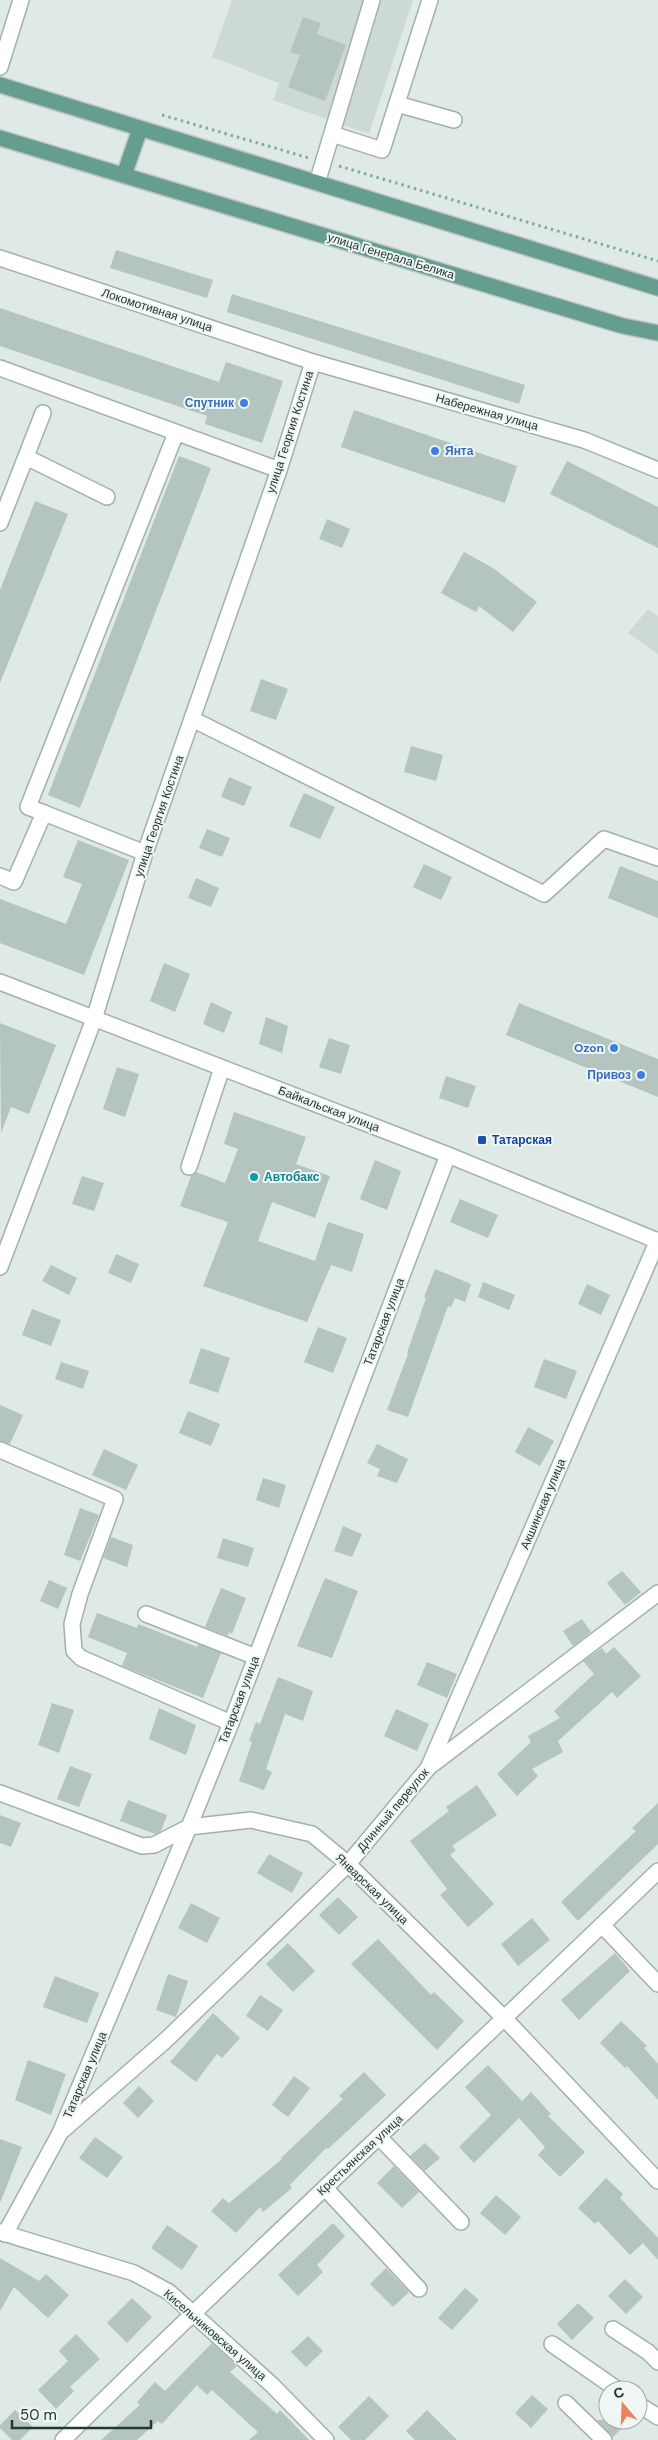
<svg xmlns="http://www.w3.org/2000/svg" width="658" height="2440" viewBox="0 0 658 2440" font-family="'DM Sans',sans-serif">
<rect width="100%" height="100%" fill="#dfe9e5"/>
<g fill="#cdd9d4">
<path d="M232 0H413L369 134 273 100 279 83 212 57Z"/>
<path d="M648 609 658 616V654L628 633Z"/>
</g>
<g fill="#b4c4be">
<path d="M303 17 321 23 317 34 346 45 325 101 288 87 300 55 290 52Z"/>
<path d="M116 250 213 280 207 298 110 268Z"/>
<path d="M232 294 525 385 519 404 227 312Z"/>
<path d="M0 308 219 382 226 362 283 381 262 443 205 424 207 416 0 346Z"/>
<path d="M354 410 517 466 505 503 341 447Z"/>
<path d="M179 456 211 468 80 808 48 795Z"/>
<path d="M567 461 658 507V548L550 494Z"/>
<path d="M35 501 68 514 0 683V590Z"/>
<path d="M327 519 350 529 342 548 319 539Z"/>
<path d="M464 552 493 568 537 602 513 632 479 606 476 612 441 593Z"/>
<path d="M261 679 288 689 276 720 250 711Z"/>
<path d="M411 746 443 755 436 781 404 772Z"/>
<path d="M229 777 252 787 244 806 221 797Z"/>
<path d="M304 793 335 807 320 839 289 826Z"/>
<path d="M207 829 230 838 222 857 199 848Z"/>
<path d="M78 840 129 860 84 975 0 943V899L66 924 82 884 63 877Z"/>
<path d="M424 864 452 877 441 900 413 887Z"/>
<path d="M620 866 658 881V918L608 898Z"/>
<path d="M196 878 219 888 211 907 188 898Z"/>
<path d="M164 963 190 974 175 1012 150 1001Z"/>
<path d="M211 1002 232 1012 224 1033 203 1024Z"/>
<path d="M519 1003 658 1059V1097L506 1035Z"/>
<path d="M266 1017 288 1026 282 1053 259 1044Z"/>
<path d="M0 1023 56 1045 29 1114 11 1107 1 1133Z"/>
<path d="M329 1038 350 1045 341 1074 319 1067Z"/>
<path d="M117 1067 139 1074 125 1117 103 1109Z"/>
<path d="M446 1076 476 1086 468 1108 439 1098Z"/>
<path d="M234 1112 306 1137 296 1164 330 1176 315 1218 272 1202 258 1241 315 1261 328 1222 364 1234 352 1272 331 1265 307 1322 203 1286 228 1222 180 1206 191 1176 196 1172 225 1183 238 1149 224 1144Z"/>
<path d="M375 1160 401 1171 387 1210 360 1199Z"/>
<path d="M82 1176 104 1183 94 1211 72 1204Z"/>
<path d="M460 1199 498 1215 488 1238 450 1222Z"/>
<path d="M116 1254 139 1264 131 1283 108 1273Z"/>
<path d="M51 1265 77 1278 69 1295 42 1281Z"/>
<path d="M435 1269 471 1284 465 1302 455 1298 451 1307 448 1306 408 1417 387 1410 408 1354 407 1353 426 1298 424 1297Z"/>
<path d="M483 1282 515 1295 509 1310 478 1297Z"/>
<path d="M587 1284 610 1295 601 1315 578 1304Z"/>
<path d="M32 1309 61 1320 51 1346 22 1335Z"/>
<path d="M318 1327 347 1338 333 1373 304 1362Z"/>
<path d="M201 1348 230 1358 218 1393 189 1383Z"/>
<path d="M544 1359 577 1371 566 1399 534 1387Z"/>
<path d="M61 1362 89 1371 83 1389 55 1379Z"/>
<path d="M0 1405 23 1415 10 1444 0 1441Z"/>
<path d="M188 1411 220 1424 211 1446 179 1433Z"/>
<path d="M528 1427 554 1441 540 1466 515 1452Z"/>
<path d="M377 1444 408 1459 397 1483 377 1476 380 1469 367 1463Z"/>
<path d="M104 1449 138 1465 126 1490 92 1475Z"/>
<path d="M263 1478 286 1485 279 1508 256 1500Z"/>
<path d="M80 1508 99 1515 80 1561 64 1555Z"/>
<path d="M343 1526 362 1534 352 1557 334 1551Z"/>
<path d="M111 1537 133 1545 127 1567 103 1558Z"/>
<path d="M223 1538 254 1548 248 1567 217 1558Z"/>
<path d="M622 1571 641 1592 625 1605 607 1583Z"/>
<path d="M325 1578 358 1591 332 1658 297 1646Z"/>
<path d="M49 1580 67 1588 58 1609 40 1601Z"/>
<path d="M221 1588 246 1598 232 1634 229 1632 228 1636 205 1627Z"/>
<path d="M97 1613 137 1628 138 1624 197 1647 198 1644 221 1653 203 1698 122 1666 127 1653 88 1637Z"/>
<path d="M582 1619 591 1632 573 1646 563 1631Z"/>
<path d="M614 1647 641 1676 617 1698 612 1692 558 1741 563 1752 532 1769 538 1776 517 1796 497 1774 531 1742 528 1736 560 1718 554 1711 594 1674 583 1661 602 1648 606 1654Z"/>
<path d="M427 1662 457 1674 447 1698 417 1685Z"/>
<path d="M278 1677 313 1691 303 1721 285 1714 266 1769 272 1772 264 1790 239 1781 252 1742 249 1741 256 1722 260 1724Z"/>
<path d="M52 1703 74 1710 59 1753 38 1745Z"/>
<path d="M159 1708 196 1725 186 1755 149 1739Z"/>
<path d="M396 1709 429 1724 417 1751 384 1736Z"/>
<path d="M70 1766 92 1774 79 1807 57 1799Z"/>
<path d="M477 1785 497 1815 452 1846 456 1850 450 1855 494 1904 468 1927 440 1895 447 1889 410 1841 449 1811 446 1807Z"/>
<path d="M128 1800 167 1815 161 1831 155 1834 120 1821Z"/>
<path d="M658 1803V1844L578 1921 561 1902 636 1831 632 1828Z"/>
<path d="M0 1815 21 1823 11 1847 0 1843Z"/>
<path d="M269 1854 303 1873 292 1893 257 1873Z"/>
<path d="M338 1897 358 1917 339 1935 319 1915Z"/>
<path d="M191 1903 220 1918 207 1943 178 1928Z"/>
<path d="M532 1918 550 1940 518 1966 501 1944Z"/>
<path d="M378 1939 431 1995 434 1992 464 2021 437 2050 351 1964Z"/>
<path d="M288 1943 315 1971 293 1992 266 1964Z"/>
<path d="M615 1953 630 1971 579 2020 561 2000Z"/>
<path d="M168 1974 188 1981 176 2017 156 2010Z"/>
<path d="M55 1976 99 1993 87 2023 43 2007Z"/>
<path d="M260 1995 283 2010 268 2031 246 2016Z"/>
<path d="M213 2013 240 2038 222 2058 217 2054 196 2082 170 2062Z"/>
<path d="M621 2021 647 2046 644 2048 658 2064V2100L627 2066 625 2068 600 2043Z"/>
<path d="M28 2060 66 2074 51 2115 15 2100Z"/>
<path d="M488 2065 522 2101 531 2092 551 2114 548 2116 585 2152 560 2177 538 2155 545 2147 519 2118 474 2163 459 2147 491 2115 465 2087Z"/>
<path d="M364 2072 386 2095 328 2149 326 2148 290 2185 292 2188 263 2212 260 2207 236 2233 211 2211 223 2198 229 2203 282 2159 281 2158 343 2099 339 2096Z"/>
<path d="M294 2076 310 2088 288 2117 272 2105Z"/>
<path d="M139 2086 154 2101 138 2118 123 2103Z"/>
<path d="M95 2137 123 2157 107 2178 79 2158Z"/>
<path d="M0 2139 22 2147 1 2201H0Z"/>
<path d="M425 2143 440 2158 425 2171 410 2156Z"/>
<path d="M394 2166 419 2192 402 2208 377 2183Z"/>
<path d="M606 2178 623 2194 620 2198 658 2238V2260L643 2243 630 2255 598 2221 595 2224 578 2208Z"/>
<path d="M496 2195 521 2217 505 2235 480 2213Z"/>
<path d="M333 2223 345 2236 317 2265 323 2272 298 2296 278 2275Z"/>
<path d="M167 2225 198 2246 182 2270 151 2248Z"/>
<path d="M0 2258 39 2281 46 2274 69 2295 48 2318 14 2287 0 2311Z"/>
<path d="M386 2268 409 2292 393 2307 370 2284Z"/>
<path d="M625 2279 643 2297 626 2314 608 2296Z"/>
<path d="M465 2288 479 2300 452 2330 438 2318Z"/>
<path d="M132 2298 152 2317 127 2343 107 2323Z"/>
<path d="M578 2303 594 2318 572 2340 557 2324Z"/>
<path d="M76 2334 100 2359 70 2387 74 2391 56 2409 38 2390 68 2361 59 2351Z"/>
<path d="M308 2336 323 2351 306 2367 291 2352Z"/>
<path d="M212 2343 237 2366 230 2372 277 2414 280 2410 309 2440H249L258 2432 212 2390 207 2395 197 2385 162 2424 158 2421 137 2440H101L140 2405 137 2402 155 2382 165 2391Z"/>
<path d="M532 2395 548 2409 531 2428 515 2413Z"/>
<path d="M369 2396 389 2416 365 2440H351L338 2427Z"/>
<path d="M15 2410 33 2427 20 2440H12L0 2428V2425Z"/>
<path d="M427 2410 457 2440H415L406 2431Z"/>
<path d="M597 2420H630L613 2437Z"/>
</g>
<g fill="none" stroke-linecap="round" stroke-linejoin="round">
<defs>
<g id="minor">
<path d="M0 67 21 0"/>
<path d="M397 104 454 120"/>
<path d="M332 134 382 150 430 0"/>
<path d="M317 183 372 0"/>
<path d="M0 258 313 362 584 440 658 470"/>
<path d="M0 368 279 470"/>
<path d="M26 457 107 497"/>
<path d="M0 523 43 413"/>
<path d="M192 719 544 894 604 839 658 858"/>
<path d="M44 813 28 807 176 433"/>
<path d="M0 876 14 882 44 813 145 853"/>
<path d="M0 982 448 1155 658 1241"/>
<path d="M189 1167 222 1068"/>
<path d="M0 1267 94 1019 145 853 279 470 313 362"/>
<path d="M0 1450 115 1499 80 1594 72 1624 74 1651 81 1658 231 1723"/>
<path d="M146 1614 256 1657"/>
<path d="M429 1766 658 1240"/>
<path d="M0 1793 142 1846 154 1845 189 1827 251 1820 312 1834 348 1864 505 2019 658 2181"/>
<path d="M602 1925 658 1984"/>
<path d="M63 2130 167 2039 348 1864 429 1767 658 1593"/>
<path d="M379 2137 461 2222"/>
<path d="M325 2188 419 2289"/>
<path d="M0 2232 134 2273 169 2292 272 2385 326 2440"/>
<path d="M5 2234 60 2133 189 1827 231 1723 448 1155"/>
<path d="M613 2329 648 2352 658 2362"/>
<path d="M552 2344 618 2390"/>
<path d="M566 2403 604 2440"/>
<path d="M638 2404 658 2417"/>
<path d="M63 2440C258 2247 461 2062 658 1871"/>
</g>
<g id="major">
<path d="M0 85 658 288"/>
<path d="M0 138 623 326 658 333"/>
<path d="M124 175 140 129"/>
</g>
</defs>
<use href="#minor" stroke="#a2b0ac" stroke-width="18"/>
<use href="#major" stroke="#bcc3c2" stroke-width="18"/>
<g stroke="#81aba0" stroke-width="3" stroke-dasharray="2.5 4" stroke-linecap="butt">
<path d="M162 115 309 158"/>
<path d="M339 166 658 261"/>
</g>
<use href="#minor" stroke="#fff" stroke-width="15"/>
<use href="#major" stroke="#659d90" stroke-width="15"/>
</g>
<g fill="#3f7fe0" stroke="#eff6f3" stroke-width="2">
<circle cx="244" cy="403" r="5"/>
<circle cx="435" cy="451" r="5"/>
<circle cx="614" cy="1048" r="5"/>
<circle cx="641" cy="1075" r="5"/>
</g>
<rect fill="#1a4fb4" stroke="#eff6f3" stroke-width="2" x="477" y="1135" width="10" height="10" rx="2.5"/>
<circle fill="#0f9aa8" stroke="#eff6f3" stroke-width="2" cx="254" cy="1177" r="5"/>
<g text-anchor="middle" stroke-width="4" stroke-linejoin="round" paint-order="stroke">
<g font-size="12" fill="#213833" stroke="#eff6f3">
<text transform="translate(391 256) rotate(17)" y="4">улица Генерала Белика</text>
<text transform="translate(157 310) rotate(18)" y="4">Локомотивная улица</text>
<text transform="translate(487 412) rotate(16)" y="4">Набережная улица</text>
<text transform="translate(290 432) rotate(-72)" y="4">улица Георгия Костина</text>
<text transform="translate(159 816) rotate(-71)" y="4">улица Георгия Костина</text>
<text transform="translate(329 1109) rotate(21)" y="4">Байкальская улица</text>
<text transform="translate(384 1322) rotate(-69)" y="4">Татарская улица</text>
<text transform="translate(543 1504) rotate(-67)" y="4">Акшинская улица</text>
<text transform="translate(239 1700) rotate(-69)" y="4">Татарская улица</text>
<text transform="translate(393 1810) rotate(-50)" y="4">Длинный переулок</text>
<text transform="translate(372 1889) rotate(44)" y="4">Январская улица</text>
<text transform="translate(85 2075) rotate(-67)" y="4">Татарская улица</text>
<text transform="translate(360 2155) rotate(-43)" y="4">Крестьянская улица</text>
<text transform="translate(215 2335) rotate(41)" y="4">Кисельниковская улица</text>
</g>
<g font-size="12" font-weight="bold" fill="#366cbe" stroke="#eff6f3" text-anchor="end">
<text x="234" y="407">Спутник</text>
<text x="445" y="455" text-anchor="start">Янта</text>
<text x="604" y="1052">Ozon</text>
<text x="631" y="1079">Привоз</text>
</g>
<g font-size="12" font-weight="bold" fill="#164399" stroke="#eff6f3" text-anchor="start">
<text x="492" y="1144">Татарская</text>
</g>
<g font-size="12" font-weight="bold" fill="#0d838f" stroke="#eff6f3" text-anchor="start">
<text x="264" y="1181">Автобакс</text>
</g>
</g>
<g transform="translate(623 2405) rotate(341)"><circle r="24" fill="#eff6f3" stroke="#9daaa6"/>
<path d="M0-4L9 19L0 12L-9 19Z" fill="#eb845c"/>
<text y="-8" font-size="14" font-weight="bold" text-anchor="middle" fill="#213833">С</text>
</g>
<path d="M12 2420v8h139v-8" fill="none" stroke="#213833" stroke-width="2.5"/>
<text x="20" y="2420" font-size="15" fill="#213833" stroke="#eff6f3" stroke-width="4" paint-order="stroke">50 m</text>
</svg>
